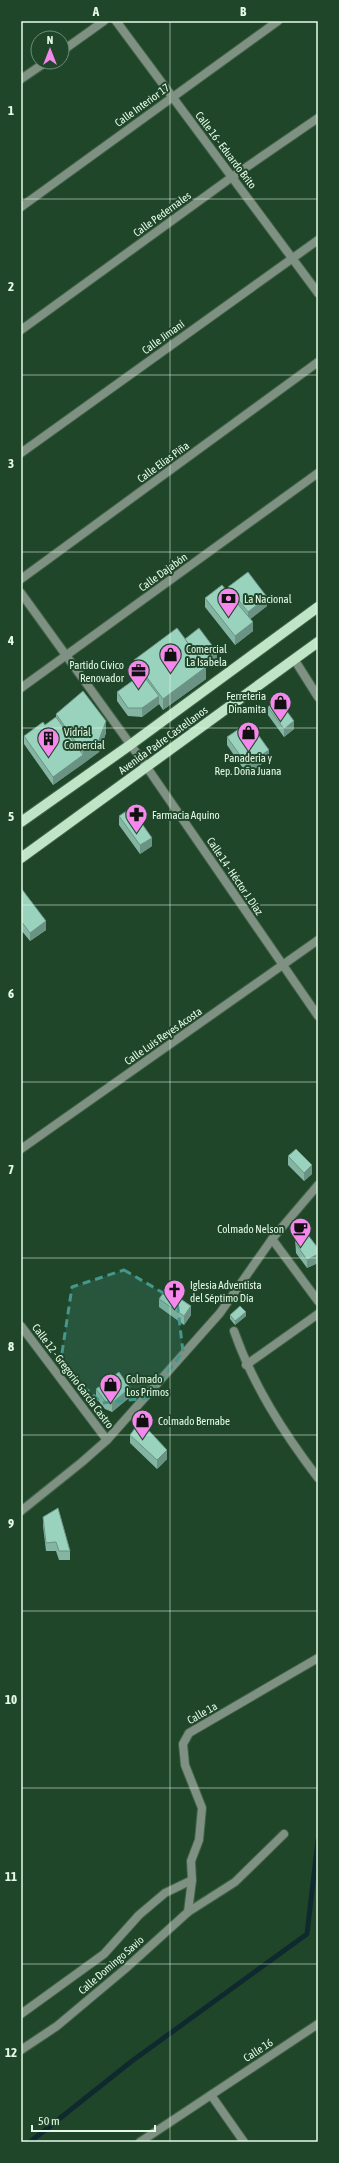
<svg xmlns="http://www.w3.org/2000/svg" width="339" height="2163" viewBox="0 0 339 2163" font-family="'Asap Condensed',sans-serif">
<rect width="100%" height="100%" fill="#20462a"/>
<g fill="none" stroke-linecap="round" stroke-linejoin="round">
<path stroke="#0f2a2f" stroke-width="5" d="M30 2142 132 2061 307 1934 318 1840"/>
<defs>
<path id="lane" d="M234 1331C253 1385 283 1432 318 1478"/>
<g id="street">
<path d="M116 21 318 293"/>
<path d="M62 51 104 21"/>
<path d="M21 79 46 62"/>
<path d="M21 207 278 21"/>
<path d="M21 330 232 177 318 118"/>
<path d="M21 453 318 240"/>
<path d="M21 579 318 362"/>
<path d="M21 593 146 766 318 1016"/>
<path d="M294 659 318 697"/>
<path d="M21 688 318 473"/>
<path d="M21 1149 318 940"/>
<path d="M272 1239 318 1301"/>
<path d="M21 1326 107 1440"/>
<path d="M246 1365 318 1314"/>
<path d="M21 1511 82 1462 107 1440 220 1313 272 1239 318 1185"/>
<path d="M188 1912 235 1882 284 1834"/>
<path d="M21 2014 104 1954 139 1915 165 1893 192 1880"/>
<path d="M21 2050 57 2026 125 1969 188 1912 192 1880 191 1861 199 1840 202 1808 185 1765 183 1744 189 1733 318 1658"/>
<path d="M211 2095 244 2142"/>
<path d="M140 2142 318 2024"/>
</g>
<g id="primary">
<path d="M21 822 130 745 318 607"/>
<path d="M21 858 318 642"/>
</g>
</defs>
<use href="#lane" stroke="#406348" stroke-width="10"/>
<use href="#street" stroke="#406348" stroke-width="10"/>
<use href="#primary" stroke="#406348" stroke-width="12"/>
<use href="#lane" stroke="#7f9182" stroke-width="8"/>
<use href="#street" stroke="#7f9182" stroke-width="8"/>
<use href="#primary" stroke="#bfe4c6" stroke-width="10"/>
</g>
<g fill="#84b5a3">
<path d="M228 587 267 606 250 619 253 631 235 645 205 607V598L228 592Z"/>
<path d="M185 639 217 660 206 668V679L163 710 159 704 142 717 128 716 117 701V692L138 677 134 672V660Z"/>
<path d="M268 707 294 729 284 737 268 715Z"/>
<path d="M56 714 106 733 99 752 53 785 24 744V736L45 725 56 717Z"/>
<path d="M227 737 269 759 247 774 227 745Z"/>
<path d="M119 816 152 846 140 854 119 825Z"/>
<path d="M21 888 46 930 30 941 21 930Z"/>
<path d="M288 1156 312 1174 304 1181 288 1165Z"/>
<path d="M295 1238 318 1248V1263L307 1268 296 1253Z"/>
<path d="M159 1299 191 1315 184 1325 159 1307Z"/>
<path d="M230 1315 246 1316 235 1325 230 1319Z"/>
<path d="M96 1389 130 1397 112 1412 105 1409 96 1398Z"/>
<path d="M130 1435 167 1459 157 1469 130 1443Z"/>
<path d="M43 1517 70 1551V1560H59L56 1551H46L43 1526Z"/>
</g>
<g fill="#6b9384">
<path d="M267 597V606L248 621V612Z"/>
<path d="M253 622V631L235 645V636Z"/>
<path d="M217 652V660L206 668V679L163 710V699L200 664Z"/>
<path d="M159 696V704L142 717V708Z"/>
<path d="M106 721V733L99 752 83 764V752Z"/>
<path d="M294 721V729L284 737V729Z"/>
<path d="M269 750V759L247 774V765Z"/>
<path d="M83 755V764L53 785V777Z"/>
<path d="M152 838V846L140 854V845Z"/>
<path d="M46 921V930L30 941V933Z"/>
<path d="M312 1165V1174L304 1181V1173Z"/>
<path d="M318 1254V1263L307 1268V1260Z"/>
<path d="M191 1306V1315L184 1325V1316Z"/>
<path d="M246 1312V1316L235 1325V1321Z"/>
<path d="M130 1388V1397L112 1412V1403Z"/>
<path d="M167 1450V1459L157 1469V1460Z"/>
</g>
<g fill="#99d2bd" stroke="#6b9384">
<path d="M248 572 267 597 248 612 228 587Z"/>
<path d="M222 585 253 622 235 636 205 598Z"/>
<path d="M177 628 206 667 163 699 134 660Z"/>
<path d="M199 628 217 652 202 662 185 639Z"/>
<path d="M142 674 159 696 142 708H128L117 692Z"/>
<path d="M83 691 106 721 99 740 83 752 56 714Z"/>
<path d="M278 699 294 721 284 729 268 707Z"/>
<path d="M56 717 83 755 53 777 24 736 43 722 45 725Z"/>
<path d="M249 722 269 750 247 765 227 737Z"/>
<path d="M131 808 152 838 140 845 119 816Z"/>
<path d="M21 888 46 921 30 933 21 921Z"/>
<path d="M296 1149 312 1165 304 1173 288 1156Z"/>
<path d="M304 1230 318 1248V1254L307 1260 296 1244 295 1238Z"/>
<path d="M166 1289 191 1306 184 1316 159 1299Z"/>
<path d="M240 1306 246 1312 235 1321 230 1315Z"/>
<path d="M119 1372 130 1388 112 1403 105 1401 96 1389Z"/>
<path d="M140 1421 167 1450 157 1460 130 1435Z"/>
<path d="M58 1508 70 1551H59L56 1542 46 1543 43 1517Z"/>
</g>
<path fill="#44978c" fill-opacity="0.2" stroke="#44978c" stroke-width="3" stroke-dasharray="8 5" stroke-linejoin="round" d="M124 1270 177 1301 183 1352 148 1398 102 1403 60 1366 72 1287Z"/>
<path fill="none" stroke="#e5fbe8" stroke-width="1" stroke-opacity="0.55" d="M170 21V2142M21 199H318M21 375H318M21 552H318M21 728H318M21 905H318M21 1082H318M21 1258H318M21 1435H318M21 1611H318M21 1788H318M21 1964H318"/>
<defs>
<symbol id="bank-pin" viewBox="-11 -11 22 30"><path d="M0 17L-7.5 6A9.5 9.5 0 1 1 7.5 6Z" fill="#f688ed" stroke="#20462a"/><path d="M-6-4H6V4H-6ZM0-2.3a2.3 2.3 0 1 0 0 4.6a2.3 2.3 0 1 0 0-4.6Z" fill="#111"/></symbol>
<symbol id="shop-pin" viewBox="-11 -11 22 30"><path d="M0 17L-7.5 6A9.5 9.5 0 1 1 7.5 6Z" fill="#f688ed" stroke="#20462a"/><path d="M-5-2.5h2.3a2.7 3.5 0 0 1 5.4 0H5L5.5 6h-11ZM-1.5-2.5h3a1.5 2.3 0 0 0-3 0Z" fill="#111"/></symbol>
<symbol id="office-pin" viewBox="-11 -11 22 30"><path d="M0 17L-7.5 6A9.5 9.5 0 1 1 7.5 6Z" fill="#f688ed" stroke="#20462a"/><path d="M-6-3h4V-5.5h4V-3h4V5H-6ZM-1-4.5V-3h2v-1.5ZM-6 0V1H6V0Z" fill="#111"/></symbol>
<symbol id="building-pin" viewBox="-11 -11 22 30"><path d="M0 17L-7.5 6A9.5 9.5 0 1 1 7.5 6Z" fill="#f688ed" stroke="#20462a"/><path d="M-4-6H4V6H1V3H-1V6H-4ZM-2.5-4.3h1.7v1.8h-1.7ZM.8-4.3h1.7v1.8H.8ZM-2.5-1h1.7V.8h-1.7ZM.8-1h1.7V.8H.8Z" fill="#111"/></symbol>
<symbol id="pharmacy-pin" viewBox="-11 -11 22 30"><path d="M0 17L-7.5 6A9.5 9.5 0 1 1 7.5 6Z" fill="#f688ed" stroke="#20462a"/><path d="M-2-6h4v4h4v4h-4v4h-4v-4h-4v-4h4Z" fill="#111"/></symbol>
<symbol id="cafe-pin" viewBox="-11 -11 22 30"><path d="M0 17L-7.5 6A9.5 9.5 0 1 1 7.5 6Z" fill="#f688ed" stroke="#20462a"/><path d="M-5.5-4.5H6V0H3Q3 3.5 0 3.5H-2.5Q-5.5 3.5-5.5 0ZM3-3.2v2h1.7v-2ZM-6 4.5H4V6H-6Z" fill="#111"/></symbol>
<symbol id="church-pin" viewBox="-11 -11 22 30"><path d="M0 17L-7.5 6A9.5 9.5 0 1 1 7.5 6Z" fill="#f688ed" stroke="#20462a"/><path d="M-1.2-6h2.4v3.5h3.3v2.4h-3.3V6h-2.4V-.1h-3.3v-2.4h3.3Z" fill="#111"/></symbol>
</defs>
<g fill-rule="evenodd">
<use href="#bank-pin" x="216" y="586" width="25" height="34"/>
<use href="#shop-pin" x="158" y="642" width="25" height="34"/>
<use href="#office-pin" x="126" y="658" width="25" height="34"/>
<use href="#shop-pin" x="268" y="690" width="25" height="34"/>
<use href="#shop-pin" x="236" y="720" width="25" height="34"/>
<use href="#building-pin" x="36" y="726" width="25" height="34"/>
<use href="#pharmacy-pin" x="124" y="802" width="25" height="34"/>
<use href="#cafe-pin" x="288" y="1216" width="25" height="34"/>
<use href="#church-pin" x="162" y="1278" width="25" height="34"/>
<use href="#shop-pin" x="98" y="1372" width="25" height="34"/>
<use href="#shop-pin" x="130" y="1408" width="25" height="34"/>
</g>
<g text-anchor="middle" stroke-width="4" stroke-linejoin="round" paint-order="stroke">
<g font-size="11" fill="#e5fbe8" stroke="#20462a">
<text transform="translate(142 105) rotate(-36)" y="4">Calle Interior 17</text>
<text transform="translate(226 150) rotate(53)" y="4">Calle 16 - Eduardo Brito</text>
<text transform="translate(162 214) rotate(-36)" y="4">Calle Pedernales</text>
<text transform="translate(163 337) rotate(-36)" y="4">Calle Jimaní</text>
<text transform="translate(163 462) rotate(-36)" y="4">Calle Elías Piña</text>
<text transform="translate(163 572) rotate(-36)" y="4">Calle Dajabón</text>
<text transform="translate(163 740) rotate(-36)" y="4">Avenida Padre Castellanos</text>
<text transform="translate(235 876) rotate(56)" y="4">Calle 14 - Héctor J. Díaz</text>
<text transform="translate(163 1036) rotate(-35)" y="4">Calle Luis Reyes Acosta</text>
<text transform="translate(73 1376) rotate(53)" y="4">Calle 12 - Gregorio García Castro</text>
<text transform="translate(202 1713) rotate(-30)" y="4">Calle 1a</text>
<text transform="translate(111 1965) rotate(-41)" y="4">Calle Domingo Savio</text>
<text transform="translate(258 2050) rotate(-33)" y="4">Calle 16</text>
</g>
<g font-size="11" fill="#e5fbe8" stroke="#20462a" text-anchor="start">
<text x="244" y="603">La Nacional</text>
<text x="186" y="653">Comercial<tspan x="186" dy="13">La Isabela</tspan></text>
<text x="124" y="669" text-anchor="end">Partido Civico<tspan x="124" dy="13">Renovador</tspan></text>
<text x="266" y="700" text-anchor="end">Ferreteria<tspan x="266" dy="13">Dinamita</tspan></text>
<text x="64" y="736">Vidrial<tspan x="64" dy="13">Comercial</tspan></text>
<text x="248" y="762" text-anchor="middle">Panaderia y<tspan x="248" dy="13">Rep. Doña Juana</tspan></text>
<text x="152" y="819">Farmacia Aquino</text>
<text x="284" y="1233" text-anchor="end">Colmado Nelson</text>
<text x="190" y="1289">Iglesia Adventista<tspan x="190" dy="13">del Séptimo Día</tspan></text>
<text x="126" y="1383">Colmado<tspan x="126" dy="13">Los Primos</tspan></text>
<text x="158" y="1425">Colmado Bernabe</text>
</g>
</g>
<rect width="339" height="2163" fill="none" stroke="#20462a" stroke-width="44"/>
<g transform="translate(50 50)"><circle r="19" fill="#20462a" stroke="#6f8e76"/>
<path d="M0-3L7 15L0 10L-7 15Z" fill="#f688ed"/>
<text y="-6" font-size="11" font-weight="bold" text-anchor="middle" fill="#e5fbe8">N</text>
</g>
<path d="M32 2125v6h123v-6" fill="none" stroke="#e5fbe8" stroke-width="2"/>
<text x="38" y="2125" font-size="12" fill="#e5fbe8" stroke="#20462a" stroke-width="3" paint-order="stroke">50 m</text>
<rect x="22" y="22" width="295" height="2119" fill="none" stroke="#e5fbe8" stroke-width="1.5"/>
<g font-size="13" text-anchor="middle" font-weight="bold" fill="#e5fbe8">
<text x="96" y="16">A</text>
<text x="243" y="16">B</text>
<text x="11" y="115">1</text>
<text x="11" y="291">2</text>
<text x="11" y="468">3</text>
<text x="11" y="645">4</text>
<text x="11" y="821">5</text>
<text x="11" y="998">6</text>
<text x="11" y="1174">7</text>
<text x="11" y="1351">8</text>
<text x="11" y="1528">9</text>
<text x="11" y="1704">10</text>
<text x="11" y="1881">11</text>
<text x="11" y="2057">12</text>
</g>
</svg>
